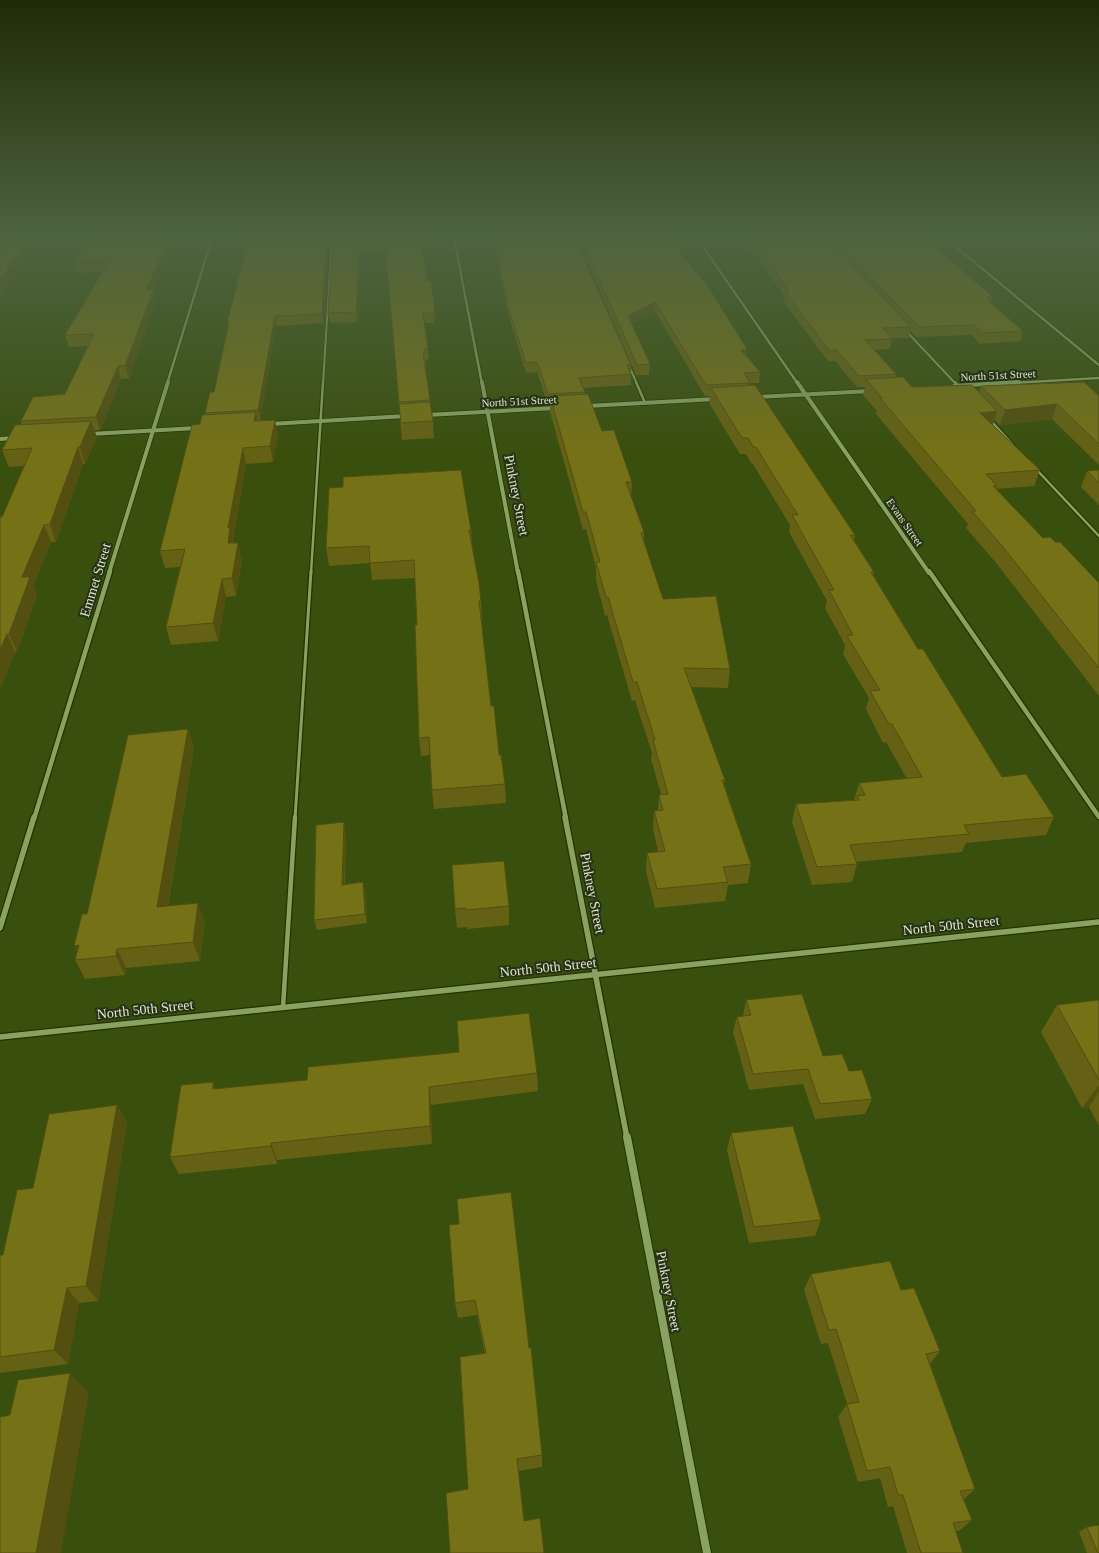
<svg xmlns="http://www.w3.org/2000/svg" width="1099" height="1553" viewBox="0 0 1099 1553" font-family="'Times New Roman',serif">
<rect width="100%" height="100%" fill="#394f0d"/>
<path fill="#3f5709" d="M1043 238H1099V252Z"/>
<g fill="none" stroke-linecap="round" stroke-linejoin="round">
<defs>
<g id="service-far3">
<path d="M907 332 956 384"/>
<path d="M629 366 637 384"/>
<path d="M323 384 332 238"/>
</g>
<g id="service-far2">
<path d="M636 382 645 403"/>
<path d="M955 382 959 387"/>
<path d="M991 421 1013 445"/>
<path d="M1035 468 1099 536"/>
<path d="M311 573 323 382"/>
</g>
<path id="service-far1" d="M295 819 311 571"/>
<path id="service" d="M283 1007 295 817"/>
<g id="minor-far4">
<path d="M454 238 482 384"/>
<path d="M697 238 798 384"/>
<path d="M945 238 1099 365"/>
<path d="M167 384 212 238"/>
<path d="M996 384 1099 378"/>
</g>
<g id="minor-far3">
<path d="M482 382 518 573"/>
<path d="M797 382 929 573"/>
<path d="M954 386 1019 382"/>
<path d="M757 397 871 391"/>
<path d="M587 406 716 399"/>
<path d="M427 415 556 408"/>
<path d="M270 424 406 416"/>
<path d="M90 434 197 428"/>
<path d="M0 439 14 438"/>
<path d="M109 573 168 382"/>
</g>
<g id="minor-far2">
<path d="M518 571 566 819"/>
<path d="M929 571 1099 817"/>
<path d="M34 819 110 571"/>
</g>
<g id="minor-far1">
<path d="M565 817 627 1138"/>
<path d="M0 928 34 817"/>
<path d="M0 1037 1099 922"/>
</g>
<path id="minor" d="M627 1137 707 1553"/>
</defs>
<use href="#service-far3" stroke="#233301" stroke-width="3"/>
<use href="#service-far2" stroke="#233301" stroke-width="4.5"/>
<use href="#service-far1" stroke="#233301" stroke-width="5.5"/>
<use href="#service" stroke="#233301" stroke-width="7"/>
<use href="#minor-far4" stroke="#233301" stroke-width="4"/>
<use href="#minor-far3" stroke="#233301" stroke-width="5.5"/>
<use href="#minor-far2" stroke="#233301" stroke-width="7"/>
<use href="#minor-far1" stroke="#233301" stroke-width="8"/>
<use href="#minor" stroke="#233301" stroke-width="10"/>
<use href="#service-far3" stroke="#89a262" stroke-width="2"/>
<use href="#service-far2" stroke="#89a262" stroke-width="2.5"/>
<use href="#service-far1" stroke="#89a262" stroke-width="3"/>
<use href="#service" stroke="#89a262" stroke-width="4.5"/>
<use href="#minor-far4" stroke="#89a262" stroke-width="2.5"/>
<use href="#minor-far3" stroke="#89a262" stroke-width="4"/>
<use href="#minor-far2" stroke="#89a262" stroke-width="4.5"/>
<use href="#minor-far1" stroke="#89a262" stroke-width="5.5"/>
<use href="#minor" stroke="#89a262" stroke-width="8"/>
</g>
<g fill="#656114">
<path d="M89 238H175L154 290 156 300 129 378 121 379 100 430H94L97 437 85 464H83L56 542H51L33 586 37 595 17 652H15L0 690V517H2L24 466 9 467 2 450 22 425 21 421 65 394 88 346 69 347 65 335 102 272 78 273 75 262Z"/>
<path d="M249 238H329L324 323 276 326 260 421 278 436 273 462 246 464 233 540 242 560 236 596 226 597 218 641 171 645 166 627 180 567 165 568 160 551 200 424 206 415 205 413 214 392 228 328 227 322Z"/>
<path d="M333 238H443L420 239 427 281 435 313V323H424L429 359H426V364H425L433 421 434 438 402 440 386 253H361L357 322 330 323 328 313Z"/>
<path d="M492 238H575L631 365V385L583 388 585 394 602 431 632 482 631 496 644 532V541L663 599 730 669 728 688 691 687 725 780 724 784 751 864 748 883 728 885 725 901 655 908 646 871 647 853 658 851 653 829 654 811 658 810 659 795 661 794 651 759 652 753 635 700 632 701 607 615 605 616 596 580V568L586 529 583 530 550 412V404L548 405 537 372 526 373 509 317Z"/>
<path d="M577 238H670L747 356 760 372 759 383H750L749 386 855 535 854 540 874 572 873 576 918 649 1002 777 1054 817 1046 835 966 843 962 852 856 862 857 864 852 882 812 885 792 822 796 804 854 800 859 783 907 779 886 742 883 743 866 709 869 698 843 654 845 645 825 608 827 601 789 532 790 525 753 464H752L746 454H740L709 403 710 396H705L655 311 631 324 650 364 649 375H636Z"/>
<path d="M737 238H925L993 297 991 304 1023 331 1020 341 980 344 971 335 916 337 910 331 909 338H892L890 349 874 350 896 374 895 378 912 387 979 392 981 386 1099 396V465L1052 419 1000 425 994 419 993 425 1040 470 1034 486 996 489 1043 538 1055 542 1099 583V696L997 564 966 528 968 524 876 414 877 411 863 395 865 387H857L835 361H828L784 302 785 297 753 251H748Z"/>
<path d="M1099 470V505L1081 487 1087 471Z"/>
<path d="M471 530 472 545 481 601 482 619H481L491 706 499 755 505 784 506 803 434 809 432 790 430 755 421 756 419 738 417 625 415 578 372 580 370 563 329 566 326 548Z"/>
<path d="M188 729 194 748 168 906 205 922 200 961 126 968 125 975 85 979 75 960 87 914Z"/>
<path d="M346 832 345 884 363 882 365 892 367 923 317 930 314 920Z"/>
<path d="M509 906V925L467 929V927L457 928 455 909Z"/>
<path d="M746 1000 823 1056 849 1071 872 1099 865 1114 815 1119 803 1084 749 1090 733 1032 737 1017 743 1016Z"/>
<path d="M1099 1000V1126L1089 1107 1082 1108 1041 1032 1057 1005Z"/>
<path d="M537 1073 538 1091 431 1105 432 1144 277 1160V1164L179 1174 170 1157 213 1082 216 1089Z"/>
<path d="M117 1105 127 1123 98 1301 79 1303 68 1364 0 1373V1255H3L33 1188Z"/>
<path d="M731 1133 821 1220 815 1236 749 1243 727 1150Z"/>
<path d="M449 1225 542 1455V1467L518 1471 524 1521 468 1489 485 1354 477 1315 458 1318 455 1303Z"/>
<path d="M811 1274 901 1290 940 1351 930 1364 975 1489 964 1499 972 1520 959 1531H955L963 1553H907L893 1506 888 1507 880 1478 858 1482 838 1417 847 1404 828 1343 821 1344 804 1290Z"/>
<path d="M1087 1527 1099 1553H1087L1079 1532Z"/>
</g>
<g fill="#524f10">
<path d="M28 238H39L0 300V281Z"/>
<path d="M169 238H175L154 290 156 300 129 378 125 366 147 289Z"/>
<path d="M327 238H329L324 323 322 314Z"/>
<path d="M360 244 361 253 357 322 356 312Z"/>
<path d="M655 302V311L627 326 628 316Z"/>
<path d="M275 316 276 326 260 421 258 410Z"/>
<path d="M747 349 746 360 741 350Z"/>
<path d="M118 366 121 379 100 430 96 417Z"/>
<path d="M1057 404 1052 419 1000 425 1005 410Z"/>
<path d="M997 411 992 426 980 413Z"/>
<path d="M256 412 259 428 254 421Z"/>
<path d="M275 420 278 436 273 462 270 446Z"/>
<path d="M91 421 97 437 85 464 80 447Z"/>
<path d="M78 447 83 464 56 542 50 524Z"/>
<path d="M243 448 246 464 233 540 234 545 228 543V528Z"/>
<path d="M44 525 51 542 33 586 37 595 17 652 9 634 22 577Z"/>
<path d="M238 543 242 560 236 596 232 578Z"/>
<path d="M222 579 226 597 218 641 213 623Z"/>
<path d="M7 634 15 652 0 690V650Z"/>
<path d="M188 729 194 748 164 926 157 907Z"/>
<path d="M344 822 346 832 344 894 342 885Z"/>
<path d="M363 882 365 892 367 923 365 914Z"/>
<path d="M198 903 205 922 200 961 193 942Z"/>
<path d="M79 945 81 960 74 946Z"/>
<path d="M117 949 126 968 125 975 116 956Z"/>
<path d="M213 1082 221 1100 213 1089Z"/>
<path d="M1099 1085V1092L1089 1107 1082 1108Z"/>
<path d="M429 1087 431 1105 432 1144 430 1126Z"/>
<path d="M117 1105 127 1123 98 1301 86 1286Z"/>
<path d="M271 1143 277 1160V1164L271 1146Z"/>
<path d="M67 1288 79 1303 68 1364 54 1350Z"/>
<path d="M70 1373 89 1393 61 1553H36Z"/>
</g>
<g fill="#757117" stroke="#524f10">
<path d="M0 238H28L0 281Z"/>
<path d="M89 238H169L147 289H154L125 366H118L96 417 21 421 33 397 65 394 94 334 65 335 109 261 75 262Z"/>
<path d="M249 238H327L322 314 275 316 258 410 205 413 210 392H214L229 322H227Z"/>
<path d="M333 238H420L427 281H431L435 313H423L428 348 425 349V353H423L430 400 399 402 385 244H360L356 312 328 313Z"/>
<path d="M494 238H575L631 365H627L631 374 579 378 585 392 548 394 537 362 526 363 508 307Z"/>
<path d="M581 238H670L711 291 747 349 741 350 760 372 744 373 750 383 706 385 655 302 628 316 650 364 637 365Z"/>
<path d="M746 238H825L911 327 883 328 892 339 865 340 896 374 859 376 837 350H829L785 292 789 291 754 241 749 242Z"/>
<path d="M833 238H925L993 297H987L990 300H987L1023 331 983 333 974 325 919 327Z"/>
<path d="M903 377 912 387 972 385 997 411 980 413 1040 470 986 474 997 486H993L1043 538 1050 537 1055 542H1060L1099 583V668L1003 547 972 511H976L880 398H882L866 379Z"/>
<path d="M1084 382 1099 396V444L1057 404 1005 410 981 386Z"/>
<path d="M755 385 855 535H850L874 572H871L918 649H923L1002 777 1026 774 1054 817 964 825 969 834 850 845 857 864 817 867 796 804 859 800 857 796 865 795 859 783 922 777 892 724H889L870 691 880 690 847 636 853 635 829 590H834L792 515H798L756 447 754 448 748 438H742L711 388Z"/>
<path d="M588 394 602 431 614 430 632 482H626L644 532 641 533 663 599 716 596 730 669 684 668 725 780H722L751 864 723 867 728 882 657 889 647 853 665 851 654 811 663 810 659 795 668 794 653 740H655L637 682H633L608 597H606L596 562H600L586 512H583L550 396Z"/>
<path d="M430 402 433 421 401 423 399 404Z"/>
<path d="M256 412 254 421 275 420 270 446 243 448 228 528 230 527 228 543H238L232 578 222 579 213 623 166 627 185 549 160 551 192 425 200 424 202 415Z"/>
<path d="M91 421 80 447H78L50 524 44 525 22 577H30L9 634H7L0 650V517H2L32 448 2 450 15 425Z"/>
<path d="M461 470 471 530H469L479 583 481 601H479L491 706H494L499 755H501L505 784 432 790 429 737 419 738 415 625H417L414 560 370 563 369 546 326 548 329 488 343 487V477Z"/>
<path d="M1099 470V483L1087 471Z"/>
<path d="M188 729 157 907 198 903 193 942 117 949 116 956 75 960 79 945 74 946 82 914H87L128 735Z"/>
<path d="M344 822 342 885 363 882 365 914 314 920 316 825Z"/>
<path d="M504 861 509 906 466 910 465 908 455 909 452 865Z"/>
<path d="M802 994 823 1056 842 1054 849 1071 862 1070 872 1099 820 1104 808 1069 753 1074 737 1017 751 1015 746 1000Z"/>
<path d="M1099 1000V1080L1057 1005Z"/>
<path d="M529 1013 537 1073 429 1087 430 1126 271 1143V1146L170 1157 181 1085 213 1082V1089L307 1080 308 1067 459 1052 457 1021Z"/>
<path d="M117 1105 86 1286 67 1288 54 1350 0 1357V1255H3L17 1190 33 1188 49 1114Z"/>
<path d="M793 1126 821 1220 754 1227 731 1133Z"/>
<path d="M511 1192 529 1348 531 1347 542 1455 517 1459 524 1521 540 1518 544 1553H450L446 1493 468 1489 460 1357 486 1353 475 1300 455 1303 449 1225 459 1224 457 1199Z"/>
<path d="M890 1261 901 1290 914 1288 940 1351 926 1354 975 1489 960 1491 972 1520 953 1523 963 1553H921L903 1495H898L890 1467 867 1471 847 1404 859 1402 836 1329 829 1330 811 1274Z"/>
<path d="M70 1373 36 1553H0V1417L10 1415 18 1380Z"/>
<path d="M1099 1525V1553H1098L1087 1527Z"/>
</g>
<linearGradient id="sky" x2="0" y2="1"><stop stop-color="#1f2b07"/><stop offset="0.52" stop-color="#4e6340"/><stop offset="1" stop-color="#4e6340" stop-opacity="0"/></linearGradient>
<rect width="1099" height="455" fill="url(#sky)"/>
<g text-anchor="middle" stroke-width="4" stroke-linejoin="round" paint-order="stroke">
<g font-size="11" fill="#dbe9c8" stroke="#273116">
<text transform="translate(998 375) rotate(-3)" y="4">North 51st Street</text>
<text transform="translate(519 401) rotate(-3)" y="4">North 51st Street</text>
<text transform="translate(905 522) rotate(55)" y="4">Evans Street</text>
</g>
<g font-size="14" fill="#dbe9c8" stroke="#273116">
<text transform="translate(517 495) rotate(79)" y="5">Pinkney Street</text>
<text transform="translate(95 580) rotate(-73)" y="5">Emmet Street</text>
<text transform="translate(593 893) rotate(79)" y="5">Pinkney Street</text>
<text transform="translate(951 925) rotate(-6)" y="5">North 50th Street</text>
<text transform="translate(548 967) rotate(-6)" y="5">North 50th Street</text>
<text transform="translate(145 1009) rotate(-6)" y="5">North 50th Street</text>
<text transform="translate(669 1291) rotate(79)" y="5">Pinkney Street</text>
</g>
</g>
</svg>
